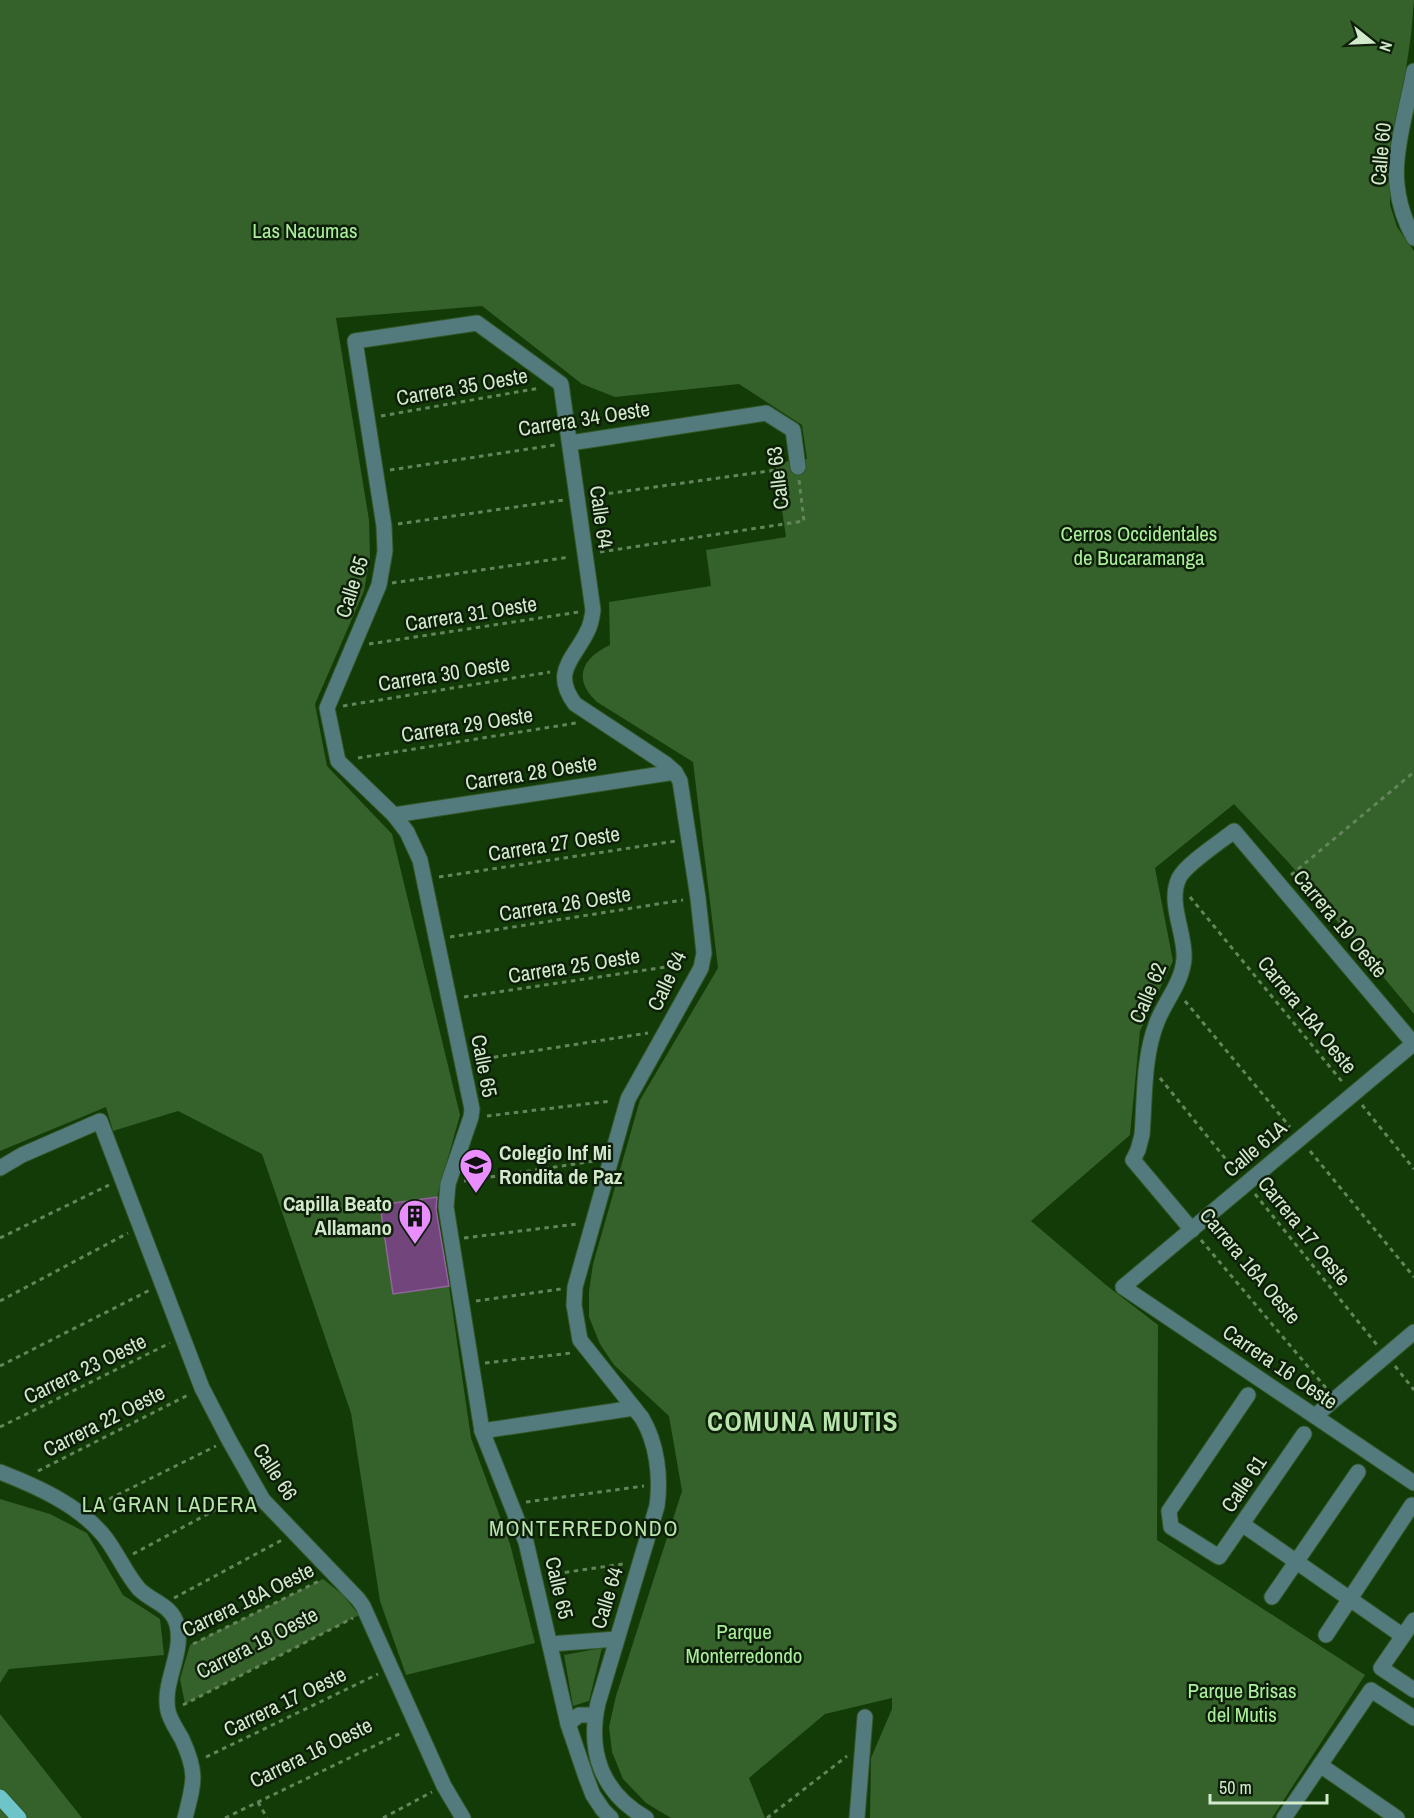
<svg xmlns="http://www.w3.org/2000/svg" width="1414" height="1818" viewBox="0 0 1414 1818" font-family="'Archivo Narrow',sans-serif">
<rect width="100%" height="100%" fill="#133b08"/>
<g fill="#35612a">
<path d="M0 0H1414L1411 35 1390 178V205L1397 227 1414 251V1014L1289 863 1234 804 1155 868 1173 961 1140 1031 1130 1135 1031 1221 1106 1285 1158 1325 1157 1540 1365 1675 1272 1818H870L871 1758 892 1709V1698L825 1714 749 1778 765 1818H671L646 1803 623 1779 612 1752 609 1727 616 1696 682 1491 669 1416 614 1365 600 1344 589 1317V1291L593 1264 640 1100 718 968 693 762 597 702C572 679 582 658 610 645L609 602 711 586 706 550 786 537 775 463 807 459 802 425 739 384 615 397 582 384 482 306 336 318 369 520 370 556 364 591 315 704 327 766 392 834 460 1115 437 1197 380 1205 393 1293 449 1286 471 1438 510 1544 535 1643 406 1675 380 1601 351 1413 262 1154 178 1111 113 1131 106 1107 0 1151Z"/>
<path d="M0 1499 50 1514 87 1533 123 1595 160 1619 164 1655 9 1669 0 1683Z"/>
<path d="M323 1579 343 1595 359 1615 185 1704 180 1679 190 1645Z"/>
<path d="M602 1648 589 1701 573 1706 564 1655Z"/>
<path d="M0 1714 82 1818H0Z"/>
</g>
<path fill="#72467c" stroke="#90669a" stroke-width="1.5" d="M437 1197 436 1209 449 1286 393 1294 380 1205Z"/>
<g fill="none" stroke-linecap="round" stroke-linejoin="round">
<defs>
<g id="minor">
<path d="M1414 71C1408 105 1393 152 1397 185 1399 204 1405 222 1414 238"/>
<path d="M570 443 766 413 793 430 798 467"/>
<path d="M394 815 675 772"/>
<path d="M1413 1044 1123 1287 1414 1483"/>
<path d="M0 1168 22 1155 100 1121 202 1388 229 1440 263 1500 358 1599 363 1606 444 1786 463 1818"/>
<path d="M1192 1230 1133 1160 1138 1150 1142 1135C1145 1098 1143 1057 1157 1022 1165 1001 1182 983 1184 959 1186 934 1167 903 1179 878 1186 864 1220 842 1234 831L1414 1044"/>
<path d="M1248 1395 1169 1511 1171 1527 1219 1557 1304 1434"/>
<path d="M1315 1416 1414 1332"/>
<path d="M482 1431 634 1408"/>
<path d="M0 1472C36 1486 79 1505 104 1536 117 1552 125 1573 139 1589 152 1602 172 1605 177 1625 184 1654 162 1682 168 1711 170 1720 177 1730 182 1739 198 1774 194 1782 185 1818"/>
<path d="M1242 1524 1403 1636"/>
<path d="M1272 1597 1358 1472"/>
<path d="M1414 1620 1381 1668 1414 1690"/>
<path d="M1326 1635 1412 1505"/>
<path d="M550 1644 617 1639"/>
<path d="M568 1724 579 1715H595"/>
<path d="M1320 1765 1397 1818"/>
<path d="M611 1818 603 1810 593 1795 586 1777 568 1724 526 1542 482 1431 446 1207 448 1184 471 1117 472 1109 420 860 407 832 394 815 338 761 327 708 379 585 385 551 384 526 355 341 477 323 561 384 593 610C592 618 591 625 587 632 574 659 551 672 575 704L666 764 675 772 680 781 698 898 704 953 701 968 628 1099 575 1287 574 1305 580 1340 642 1418C657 1443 661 1477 657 1506L598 1703C587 1752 602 1793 646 1818"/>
<path d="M857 1818 865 1717"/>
<path d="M1284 1818 1371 1690 1414 1718"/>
</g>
<path id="major" d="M0 1797 19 1818"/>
</defs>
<use href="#minor" stroke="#325727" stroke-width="17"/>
<use href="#major" stroke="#325727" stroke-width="17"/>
<g stroke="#64855b" stroke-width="3" stroke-dasharray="4.5 4.5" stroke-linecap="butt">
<path d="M381 416 540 388"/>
<path d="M390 470 555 445"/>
<path d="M591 496 783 469"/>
<path d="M398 524 564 500"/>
<path d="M600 552 804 521 799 480"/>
<path d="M392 583 570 557"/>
<path d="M369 644 579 612"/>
<path d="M343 706 550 672"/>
<path d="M358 758 576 723"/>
<path d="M1291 875 1414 772"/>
<path d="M439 877 676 841"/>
<path d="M1190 897 1344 1084"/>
<path d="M450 937 683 900"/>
<path d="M464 997 686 964"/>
<path d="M1185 1001 1290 1127"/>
<path d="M476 1060 648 1033"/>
<path d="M1160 1078 1237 1173"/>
<path d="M1362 1105 1414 1169"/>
<path d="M487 1116 611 1101"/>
<path d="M1310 1151 1414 1277"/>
<path d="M464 1181 594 1161"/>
<path d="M1255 1194 1377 1345"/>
<path d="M0 1238 109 1185"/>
<path d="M464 1238 577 1224"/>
<path d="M1201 1240 1326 1388"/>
<path d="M0 1301 128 1233"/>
<path d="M476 1301 561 1289"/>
<path d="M485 1363 571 1353"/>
<path d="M0 1366 150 1290"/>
<path d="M1395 1366 1414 1390"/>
<path d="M0 1427 170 1343"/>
<path d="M38 1471 190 1394"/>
<path d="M526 1502 644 1486"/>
<path d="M93 1507 216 1446"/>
<path d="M133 1554 243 1495"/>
<path d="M547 1575 623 1564"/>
<path d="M174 1598 282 1540"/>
<path d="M193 1644 321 1580"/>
<path d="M183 1705 353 1618"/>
<path d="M206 1757 378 1674"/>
<path d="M258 1802 267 1818"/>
<path d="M225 1818 403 1732"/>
<path d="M383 1818 432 1792"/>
<path d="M767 1818 847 1756"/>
</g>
<use href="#minor" stroke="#537b7d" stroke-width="15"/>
<use href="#major" stroke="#6dc4c9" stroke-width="15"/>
</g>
<defs>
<symbol id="school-pin" viewBox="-11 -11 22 30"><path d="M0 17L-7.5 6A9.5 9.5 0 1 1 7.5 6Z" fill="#e98efe" stroke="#0d1e09"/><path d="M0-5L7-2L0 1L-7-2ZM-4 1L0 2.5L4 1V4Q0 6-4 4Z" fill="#111"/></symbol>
<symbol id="building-pin" viewBox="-11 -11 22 30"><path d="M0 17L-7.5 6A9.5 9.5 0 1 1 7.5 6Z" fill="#e98efe" stroke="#0d1e09"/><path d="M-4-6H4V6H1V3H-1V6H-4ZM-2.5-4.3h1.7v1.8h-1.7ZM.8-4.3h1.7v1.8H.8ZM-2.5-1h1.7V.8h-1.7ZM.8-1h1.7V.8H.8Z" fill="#111"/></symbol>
</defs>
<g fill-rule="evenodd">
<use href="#school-pin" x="457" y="1146" width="38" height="52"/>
<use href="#building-pin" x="396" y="1197" width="38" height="52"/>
</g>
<g text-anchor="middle" stroke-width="5" stroke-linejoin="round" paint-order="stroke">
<g font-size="21" fill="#d2e9cc" stroke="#0d1e09">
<text transform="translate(1381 154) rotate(-85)" y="7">Calle 60</text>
<text transform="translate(462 387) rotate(-10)" y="7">Carrera 35 Oeste</text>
<text transform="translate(584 419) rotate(-9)" y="7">Carrera 34 Oeste</text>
<text transform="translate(778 478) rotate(-97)" y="7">Calle 63</text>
<text transform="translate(601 517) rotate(82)" y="7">Calle 64</text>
<text transform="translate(352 587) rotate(-72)" y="7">Calle 65</text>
<text transform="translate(471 614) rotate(-9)" y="7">Carrera 31 Oeste</text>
<text transform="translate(444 674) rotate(-9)" y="7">Carrera 30 Oeste</text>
<text transform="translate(467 725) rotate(-9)" y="7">Carrera 29 Oeste</text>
<text transform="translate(531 773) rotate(-9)" y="7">Carrera 28 Oeste</text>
<text transform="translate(554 844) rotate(-9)" y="7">Carrera 27 Oeste</text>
<text transform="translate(565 904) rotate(-9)" y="7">Carrera 26 Oeste</text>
<text transform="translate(1340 924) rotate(50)" y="7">Carrera 19 Oeste</text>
<text transform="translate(574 966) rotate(-9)" y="7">Carrera 25 Oeste</text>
<text transform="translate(667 981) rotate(-65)" y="7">Calle 64</text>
<text transform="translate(1148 993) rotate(-67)" y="7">Calle 62</text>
<text transform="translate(1307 1015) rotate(51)" y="7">Carrera 18A Oeste</text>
<text transform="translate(484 1066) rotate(79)" y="7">Calle 65</text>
<text transform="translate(1255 1149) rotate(-40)" y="7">Calle 61A</text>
<text transform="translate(1304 1231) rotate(51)" y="7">Carrera 17 Oeste</text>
<text transform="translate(1250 1266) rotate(50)" y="7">Carrera 16A Oeste</text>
<text transform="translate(1280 1367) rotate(34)" y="7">Carrera 16 Oeste</text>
<text transform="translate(85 1369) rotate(-26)" y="7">Carrera 23 Oeste</text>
<text transform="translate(104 1421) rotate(-27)" y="7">Carrera 22 Oeste</text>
<text transform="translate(275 1472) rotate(57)" y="7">Calle 66</text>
<text transform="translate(1244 1484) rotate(-56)" y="7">Calle 61</text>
<text transform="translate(559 1588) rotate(77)" y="7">Calle 65</text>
<text transform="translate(607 1598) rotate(-73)" y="7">Calle 64</text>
<text transform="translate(248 1600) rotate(-26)" y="7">Carrera 18A Oeste</text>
<text transform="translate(257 1643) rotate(-27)" y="7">Carrera 18 Oeste</text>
<text transform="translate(285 1702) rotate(-26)" y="7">Carrera 17 Oeste</text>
<text transform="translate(311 1753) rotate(-26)" y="7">Carrera 16 Oeste</text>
</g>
<g font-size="21" fill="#abee9b" stroke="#0d1e09">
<text x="305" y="238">Las Nacumas</text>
<text x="1139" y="541">Cerros Occidentales<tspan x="1139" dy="24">de Bucaramanga</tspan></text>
<text x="744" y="1639">Parque<tspan x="744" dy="24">Monterredondo</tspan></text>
<text x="1242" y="1698">Parque Brisas<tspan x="1242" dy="24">del Mutis</tspan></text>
</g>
<g font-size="21" font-weight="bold" fill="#d2e9cc" stroke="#0d1e09" text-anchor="start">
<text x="499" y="1160">Colegio Inf Mi<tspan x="499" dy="24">Rondita de Paz</tspan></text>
<text x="392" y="1211" text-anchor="end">Capilla Beato<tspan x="392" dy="24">Allamano</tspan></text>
</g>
<g font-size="22" letter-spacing="1.5" fill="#b8e6ad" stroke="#0d1e09">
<text x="170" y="1512">LA GRAN LADERA</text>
<text x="584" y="1536">MONTERREDONDO</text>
</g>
<g font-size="27" font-weight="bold" letter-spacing="1.5" fill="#b8e6ad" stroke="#0d1e09">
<text x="803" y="1431">COMUNA MUTIS</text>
</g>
</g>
<g transform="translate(1372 42) rotate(108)" stroke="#0d1e09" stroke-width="4.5" paint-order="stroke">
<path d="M0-4.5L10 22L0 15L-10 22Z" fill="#d2e9cc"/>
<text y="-9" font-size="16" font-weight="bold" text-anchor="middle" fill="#d2e9cc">N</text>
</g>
<path d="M1210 1794v9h117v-9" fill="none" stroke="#d2e9cc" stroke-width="3"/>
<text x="1219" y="1794" font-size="18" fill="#d2e9cc" stroke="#0d1e09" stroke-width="4.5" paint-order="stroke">50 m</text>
</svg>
